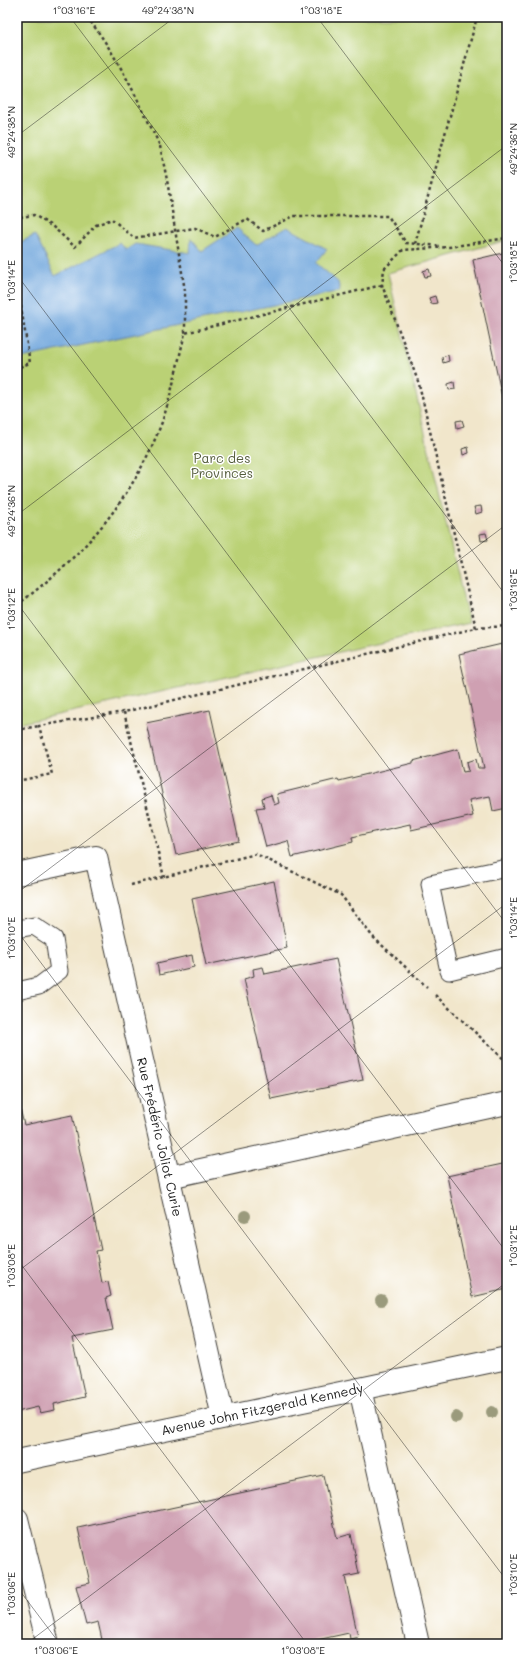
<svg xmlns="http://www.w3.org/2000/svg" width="524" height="1661" viewBox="0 0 524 1661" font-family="Mali,sans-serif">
<rect width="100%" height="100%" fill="#fff"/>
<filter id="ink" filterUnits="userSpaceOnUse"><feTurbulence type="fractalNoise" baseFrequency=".025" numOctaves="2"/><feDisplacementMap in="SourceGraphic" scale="8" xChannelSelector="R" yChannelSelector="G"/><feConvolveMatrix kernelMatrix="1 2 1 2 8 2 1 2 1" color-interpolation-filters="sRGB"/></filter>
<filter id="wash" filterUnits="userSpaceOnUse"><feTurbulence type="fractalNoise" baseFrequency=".012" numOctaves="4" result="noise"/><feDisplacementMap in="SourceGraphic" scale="16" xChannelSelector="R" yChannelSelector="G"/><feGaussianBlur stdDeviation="0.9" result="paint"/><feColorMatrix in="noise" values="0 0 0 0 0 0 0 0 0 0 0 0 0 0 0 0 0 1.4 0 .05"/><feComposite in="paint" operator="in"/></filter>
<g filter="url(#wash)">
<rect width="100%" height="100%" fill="#f1e6cb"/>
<path fill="#bad175" stroke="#6b7648" d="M17 17H507V240L388 273 469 623 17 724Z"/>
<path fill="#6ea5dc" stroke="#45607c" d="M287 227 327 249 316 263 338 282 340 291 17 359V244L35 235 55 276 120 243 126 250 135 244 190 253 191 238 202 251 237 228 256 245Z"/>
<g id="blocks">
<g fill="#cfa0b2">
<path d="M507 252V416H506L473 260Z"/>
<path d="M429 269 431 276 425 277 423 271Z"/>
<path d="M435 296 437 303 431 304 429 298Z"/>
<path d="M448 355 449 361 443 363 442 357Z"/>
<path d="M454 382 455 389 449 390 448 384Z"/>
<path d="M462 420 464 426 457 428 456 421Z"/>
<path d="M468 447 469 453 463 455 462 449Z"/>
<path d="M481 506 482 512 476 514 474 507Z"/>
<path d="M486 533 488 540 481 541 480 534Z"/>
<path d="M502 644 507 669V808L493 811 490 796 469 800 473 816 411 830 410 824 352 837 353 842 292 857 288 841 266 847 256 808 264 807 262 798 271 795 274 805 279 803 277 794 338 779 339 781 413 763V761L458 749 463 772 469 771 467 762 476 759 478 768H484L459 654Z"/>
<path d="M210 710 239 841 176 855 146 723Z"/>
<path d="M274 881 287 948 206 965 192 899Z"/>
<path d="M192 955 194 967 159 975 157 963Z"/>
<path d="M336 959 363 1080 271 1099 244 979 254 976 253 969 263 967 265 974Z"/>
<path d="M17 1108H20L24 1125 72 1115 101 1250 96 1251 102 1283 108 1282 111 1296 106 1298 113 1330 72 1338 85 1397 54 1404 55 1410 40 1413 38 1407 17 1412Z"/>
<path d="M507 1163V1289L472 1297 447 1176Z"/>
<path d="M323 1475 337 1538 351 1534 359 1574 345 1577 358 1637 350 1639 349 1633 298 1644H103L98 1622 86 1625 76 1586 90 1583 78 1528Z"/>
</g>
</g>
</g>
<g filter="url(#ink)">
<use href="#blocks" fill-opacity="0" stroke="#3c3a36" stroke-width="1"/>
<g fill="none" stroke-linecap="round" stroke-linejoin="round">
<defs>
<g id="lane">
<path d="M507 868 430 884 449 971 507 957"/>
<path d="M17 929 34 926 54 939 59 971 39 986 17 991"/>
</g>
<g id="street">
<path d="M17 874 96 857 223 1417"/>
<path d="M169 1177 507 1103"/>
<path d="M360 1389 418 1644"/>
<path d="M17 1461 507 1358"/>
<path d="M17 1519 48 1644"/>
</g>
</defs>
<use href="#lane" stroke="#3c3a36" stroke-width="19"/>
<use href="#street" stroke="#3c3a36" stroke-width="24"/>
<g stroke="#3c3a36" stroke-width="2.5" stroke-dasharray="3 3" stroke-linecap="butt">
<path d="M87 17C118 56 139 102 160 146"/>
<path d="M20 217 34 215 53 227 75 247 96 225 112 219 134 238 195 228 215 237 247 219 263 231 294 216H388L406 243 440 246"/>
<path d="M415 244 477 17"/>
<path d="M17 282 30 363 17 368"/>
<path d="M17 396 19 404 17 407"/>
<path d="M17 605C84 555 132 501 162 422 172 393 178 362 185 333L382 285"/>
<path d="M476 628 507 626"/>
<path d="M124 712 164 877"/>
<path d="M17 730 39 726"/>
<path d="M17 781 52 774 39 726 124 712 476 628 419 384 382 285 384 269 403 250 449 247 507 238"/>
<path d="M131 885 256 854 341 895 372 936 427 987"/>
<path d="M435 995 507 1062"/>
</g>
<use href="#lane" stroke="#fff" stroke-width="17"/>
<use href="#street" stroke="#fff" stroke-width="22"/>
<path stroke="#3c3a36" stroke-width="2.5" stroke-dasharray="3 3" stroke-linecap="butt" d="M160 146 167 180 185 291V333"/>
</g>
<g fill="#9a9a7c">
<circle cx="245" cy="1216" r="6"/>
<circle cx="381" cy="1300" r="6"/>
<circle cx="492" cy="1412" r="6"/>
<circle cx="456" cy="1417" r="6"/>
</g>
</g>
<path fill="none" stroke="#1c1c1c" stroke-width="1" stroke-opacity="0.45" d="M70 17 507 597M317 17 507 269M17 136 175 17M17 275 507 925M17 515 507 145M17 603 507 1253M17 893 507 524M17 931 507 1581M17 1259 307 1644M17 1272 507 903M17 1587 60 1644M26 1644 507 1282"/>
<g text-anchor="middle" stroke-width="3" stroke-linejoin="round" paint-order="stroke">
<g font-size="13" fill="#535b3b" stroke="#fff">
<text x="222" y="463">Parc des<tspan x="222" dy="15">Provinces</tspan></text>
</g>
<g font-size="13" fill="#1c1c1c" stroke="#fff">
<text transform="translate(160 1137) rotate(77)" y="5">Rue Frédéric Joliot Curie</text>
<text transform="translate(262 1409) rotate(-12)" y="5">Avenue John Fitzgerald Kennedy</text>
</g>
</g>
<rect width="524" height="1661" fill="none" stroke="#fff" stroke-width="44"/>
<rect x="22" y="22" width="480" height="1617" fill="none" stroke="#1c1c1c" stroke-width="1.5"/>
<g font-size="10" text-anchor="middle" fill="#1c1c1c">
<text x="74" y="14">1°03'16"E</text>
<text x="168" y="14">49°24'38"N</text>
<text x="321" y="14">1°03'18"E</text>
<text transform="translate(11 132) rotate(-90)" y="4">49°24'38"N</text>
<text transform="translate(513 149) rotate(-90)" y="4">49°24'36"N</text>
<text transform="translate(513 262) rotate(-90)" y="4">1°03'18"E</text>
<text transform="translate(11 281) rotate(-90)" y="4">1°03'14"E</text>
<text transform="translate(11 511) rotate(-90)" y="4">49°24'36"N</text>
<text transform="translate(513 590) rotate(-90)" y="4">1°03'16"E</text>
<text transform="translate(11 609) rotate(-90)" y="4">1°03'12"E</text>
<text transform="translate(513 918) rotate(-90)" y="4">1°03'14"E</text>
<text transform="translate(11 938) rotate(-90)" y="4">1°03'10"E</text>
<text transform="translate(513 1246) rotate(-90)" y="4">1°03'12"E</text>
<text transform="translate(11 1266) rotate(-90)" y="4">1°03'08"E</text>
<text transform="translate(513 1575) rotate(-90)" y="4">1°03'10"E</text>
<text transform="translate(11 1594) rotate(-90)" y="4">1°03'06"E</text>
<text x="56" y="1654">1°03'06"E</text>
<text x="303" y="1654">1°03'08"E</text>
</g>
</svg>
